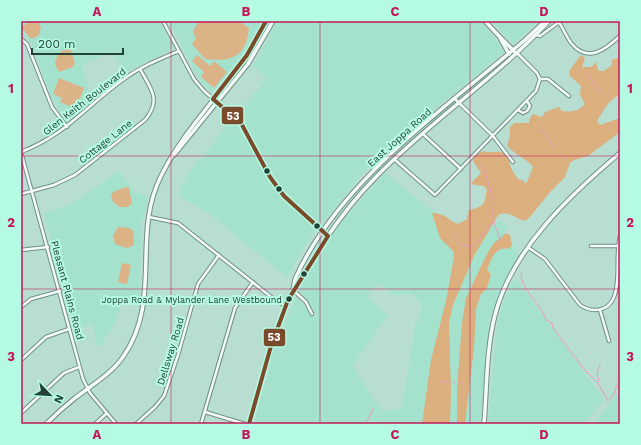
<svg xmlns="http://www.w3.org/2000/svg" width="641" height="445" viewBox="0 0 641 445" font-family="'Work Sans',sans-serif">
<rect width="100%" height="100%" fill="#b8ded1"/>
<g fill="#a5e2ce" fill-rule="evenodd">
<path d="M21 21H160L174 48 126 72 112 52 82 64 91 101 67 121 51 96 32 45 28 39 21 34Z"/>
<path d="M169 21H263L247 49 237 64 215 90 210 91 201 81 194 69Z"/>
<path d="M277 21H480L502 47 504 52 403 135 365 171 309 239 287 277 208 213 179 196V190L192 169 267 78 253 66 270 37Z"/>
<path d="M492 21H538L515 43 511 42Z"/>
<path d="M118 172 121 173 135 192 148 196 142 223 139 305 121 303 115 323 100 347H97L92 324 74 329 44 214 75 202Z"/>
<path d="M385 173 472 242 500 220 508 227 503 233 519 254 503 284 490 318 480 424H254L273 354 284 325 297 297 315 318 317 315 300 289 302 284 338 226ZM379 283 396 297 409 292 422 303 419 321H416L402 408 382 411 352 365 388 316 367 297Z"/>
<path d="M514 279 522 287 604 400 583 424H488L497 326 502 305Z"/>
<path d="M614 390 620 398V424H593L610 405Z"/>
</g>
<g fill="#dbb387">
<path d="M31 21H38L41 28 39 35 34 38H30L22 28 23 26Z"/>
<path d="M199 21H239L249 28C246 57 232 62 205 59L192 44 196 38 193 31Z"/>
<path d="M70 47 75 63 73 67 59 72 55 64C56 55 61 50 70 47Z"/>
<path d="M197 55 210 66 214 61 227 72 214 88 201 77 204 72 192 61Z"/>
<path d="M59 78 84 88 76 109 60 102 62 98 53 94Z"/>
<path d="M126 187 129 188 132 203 128 207H120L113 202 111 195 113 192Z"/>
<path d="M118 227 130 228 133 231 134 245 127 248 115 244 113 236Z"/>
<path d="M122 263 131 265 127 284 118 282Z"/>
</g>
<g fill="#dbaf7e">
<path d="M581 55 585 58 582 67H592L595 62 599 71H604L612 65V60L620 57V95C608 100 604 110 597 121L600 125 620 118V132L588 156 574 160 570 163 565 177 551 191 529 218 525 221C515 218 512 212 500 214L497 217 474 256 453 305 449 323 451 391 450 424H422L431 360 446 301 454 257 453 251 440 238 432 213C447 214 446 219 458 224L467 219 469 210C485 207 484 204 487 190L484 186 475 185 471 183 481 173 473 161 474 156 483 151C490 153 496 151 501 152 510 154 509 165 512 170 514 174 517 177 519 180H523L525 183 527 182 533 167C526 158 515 155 507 146L510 136V127L514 123H529L530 118 533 114 542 117 545 112 559 107 562 111C571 112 578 112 585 104L580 95 581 86 570 76 569 71Z"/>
<path d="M506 233 510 235 512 246 508 249C495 246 491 260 487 270L491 274 487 288 481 294 476 309 474 348 465 424H457V388L462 323 466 298 488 252 494 243Z"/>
</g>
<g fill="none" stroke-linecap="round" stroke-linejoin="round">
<g stroke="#e69bc0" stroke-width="1">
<path d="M586 74 603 94"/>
<path d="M609 99 611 101"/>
<path d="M541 122 542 131 556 148"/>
<path d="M564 158 565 160"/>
<path d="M481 165C488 175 490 191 494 203 491 220 495 225 501 241"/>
<path d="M451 234 462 245 470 247 477 242 492 223"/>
<path d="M521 273C521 291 542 305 546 320L552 323 553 328 583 368 598 383 608 401"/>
<path d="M599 381 597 373 600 365"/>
<path d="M441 382H450"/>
<path d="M453 383H455"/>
<path d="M459 383 464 384"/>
<path d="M609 400 613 396 620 378"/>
<path d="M366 424 373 409"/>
</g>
<defs>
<g id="street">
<path d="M163 21 194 79 204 91 241 123 270 177 284 196 324 231"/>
<path d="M558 21C563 28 566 36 571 43 588 64 606 49 620 36"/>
<path d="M536 35 540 36 559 22"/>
<path d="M21 39 27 44 52 107 67 127"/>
<path d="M517 53 537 73 540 79"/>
<path d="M540 79H548L569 96"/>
<path d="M455 99 493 136 513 162"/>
<path d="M518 110 523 113 527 111 530 106 527 101"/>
<path d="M423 134 461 169"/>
<path d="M21 152 83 379 90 393 116 424"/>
<path d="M21 152C67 134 86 106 124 79 140 67 160 59 179 51"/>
<path d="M394 159 435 195 536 91 540 79"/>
<path d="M21 194 54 185 75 175 145 120C162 100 151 89 140 69"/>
<path d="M149 217 178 223 275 300 286 306"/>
<path d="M591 246H618"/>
<path d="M529 248 545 259 580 305C592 313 608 312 614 297 621 280 615 255 620 236"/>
<path d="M21 250 48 247"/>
<path d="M293 290 306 302 312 314"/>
<path d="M21 307 31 299 60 291"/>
<path d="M600 310 609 341"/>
<path d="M21 360 46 337 69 329"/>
<path d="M205 412 245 424"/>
<path d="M21 413 64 373 79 367"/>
<path d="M95 424 107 413"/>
<path d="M136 424 155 407 164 396 178 355 198 284 219 255"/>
<path d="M201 424 235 308 253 282"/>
</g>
<g id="secondary">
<path d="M485 21 499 36 509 54"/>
<path d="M500 37 514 51"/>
<path d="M174 155 248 64 273 21"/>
<path d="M294 289C307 275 314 256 325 240 340 218 357 196 376 177 430 121 496 78 549 21"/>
<path d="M46 424C55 415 65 406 75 398 92 385 111 374 123 357 163 300 131 235 161 176 189 119 240 78 266 21"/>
<path d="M249 424C261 379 274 335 292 292 294 287 294 282 296 277 340 180 447 107 526 39L545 21"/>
<path d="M484 424C487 388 486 350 495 315 512 249 570 195 620 153"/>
</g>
</defs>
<use href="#street" stroke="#708f85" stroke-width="4.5"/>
<use href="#secondary" stroke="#708f85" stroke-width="5.5"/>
<use href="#street" stroke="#f4faf8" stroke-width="2.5"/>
<use href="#secondary" stroke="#f4faf8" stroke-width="3.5"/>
<defs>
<path id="bus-1" d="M249 424 271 346 288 300 328 236 284 196 270 177 241 123 213 99 247 55 266 21"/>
</defs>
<use href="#bus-1" stroke="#b5fbe3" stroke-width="7"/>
<use href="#bus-1" stroke="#7a4b2a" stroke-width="4"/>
</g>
<path fill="none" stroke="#c2185b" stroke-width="1" stroke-opacity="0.55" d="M171 21V424M320 21V424M470 21V424M21 156H620M21 289H620"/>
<g fill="#244137" stroke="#b5fbe3" stroke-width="1.5">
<circle cx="267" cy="171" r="3.5"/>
<circle cx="279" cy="189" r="3.5"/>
<circle cx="317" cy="226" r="3.5"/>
<circle cx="304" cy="274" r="3.5"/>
<circle cx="289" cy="299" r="3.5"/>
</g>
<g text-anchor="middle" stroke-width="4" stroke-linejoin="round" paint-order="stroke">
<g font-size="9" fill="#244137" stroke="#b5fbe3" text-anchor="end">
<text x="282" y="303">Joppa Road &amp; Mylander Lane Westbound</text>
</g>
<g font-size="10" fill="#244137" stroke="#b5fbe3">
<text transform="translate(84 101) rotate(-38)" y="4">Glen Keith Boulevard</text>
<text transform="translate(399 137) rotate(-42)" y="4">East Joppa Road</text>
<text transform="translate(105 141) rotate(-38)" y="4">Cottage Lane</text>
<text transform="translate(68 290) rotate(75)" y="4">Pleasant Plains Road</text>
<text transform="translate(170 351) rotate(-73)" y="4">Dellsway Road</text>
</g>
</g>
<g stroke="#b5fbe3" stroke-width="1.5">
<rect x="221" y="106" width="23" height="19" rx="4" fill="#7a4b2a"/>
<rect x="263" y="328" width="23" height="19" rx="4" fill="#7a4b2a"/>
</g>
<g font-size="11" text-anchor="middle" font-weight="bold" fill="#fff">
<text x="233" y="120">53</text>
<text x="274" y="341">53</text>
</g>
<rect width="641" height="445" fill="none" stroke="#b5fbe3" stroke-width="44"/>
<g transform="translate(50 395) rotate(115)" stroke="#b5fbe3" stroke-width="3" paint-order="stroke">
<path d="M0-3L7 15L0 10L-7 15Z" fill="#244137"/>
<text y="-6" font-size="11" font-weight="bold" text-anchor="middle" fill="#244137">N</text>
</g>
<path d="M32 48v6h91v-6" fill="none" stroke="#244137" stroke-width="2"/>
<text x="38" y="48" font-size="12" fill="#244137" stroke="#b5fbe3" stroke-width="3" paint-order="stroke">200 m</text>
<rect x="22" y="22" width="597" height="401" fill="none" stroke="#c2185b" stroke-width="1.5"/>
<g font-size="13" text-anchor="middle" font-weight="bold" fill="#c2185b">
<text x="97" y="16">A</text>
<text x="246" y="16">B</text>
<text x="395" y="16">C</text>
<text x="544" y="16">D</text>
<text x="11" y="93">1</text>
<text x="630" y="93">1</text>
<text x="11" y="227">2</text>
<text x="630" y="227">2</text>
<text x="11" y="361">3</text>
<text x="630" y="361">3</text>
<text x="97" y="439">A</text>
<text x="246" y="439">B</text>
<text x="395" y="439">C</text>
<text x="544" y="439">D</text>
</g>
</svg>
